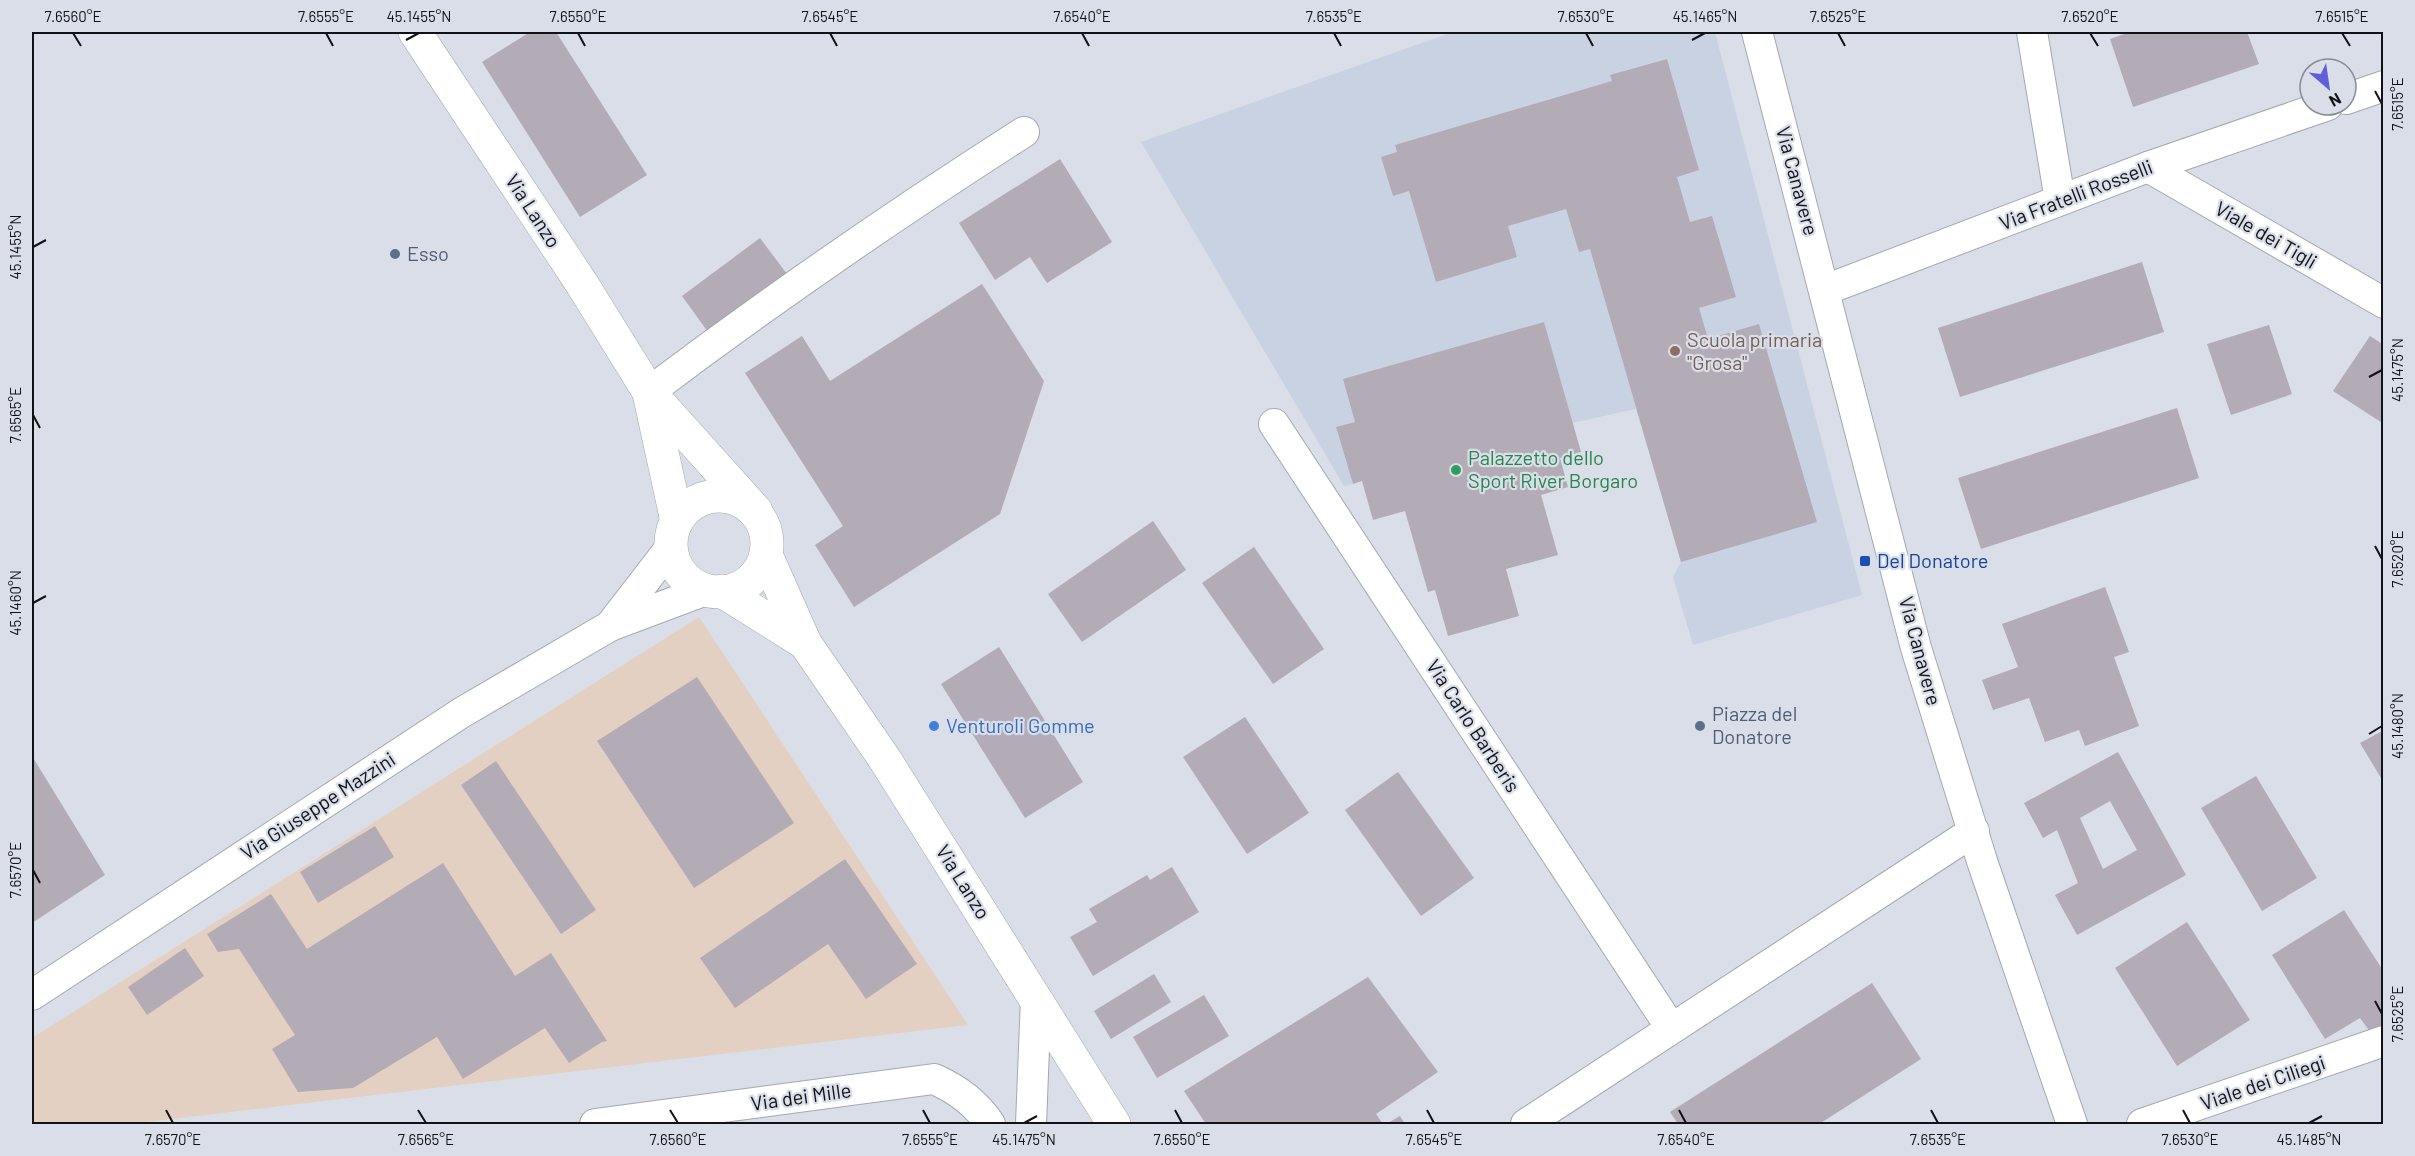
<svg xmlns="http://www.w3.org/2000/svg" width="2415" height="1156" viewBox="0 0 2415 1156" font-family="Barlow,sans-serif">
<rect width="100%" height="100%" fill="#d9dee9"/>
<path fill="#c9d2e3" d="M1453 32H1715L1862 595 1693 645 1673 577 1681 562 1636 409 1572 423 1355 422 1336 428 1353 484 1344 486 1141 142Z"/>
<path fill="#e4d0c2" d="M699 617 968 1025 130 1124H32V1038Z"/>
<g fill="#b3abb5" fill-rule="evenodd">
<path d="M530 32H556L647 175 580 217 482 62Z"/>
<path d="M2130 32H2247L2259 64 2133 107 2110 39Z"/>
<path d="M1667 59 1699 170 1677 177 1690 222 1712 216 1736 297 1699 308 1708 339 1759 324 1817 522 1681 562 1590 249 1579 252 1566 209 1508 226 1517 257 1436 282 1409 191 1393 196 1381 157 1397 152 1395 145 1612 81 1610 75Z"/>
<path d="M1060 159 1112 242 1047 283 1030 257 995 280 959 223Z"/>
<path d="M760 238 787 274 708 332 682 296Z"/>
<path d="M2142 262 2164 332 1960 397 1938 328Z"/>
<path d="M982 284 1044 381 1000 514 854 607 815 545 843 526 745 373 802 336 830 381Z"/>
<path d="M1544 322 1581 452 1560 458 1568 487 1541 495 1558 555 1506 569 1519 616 1448 636 1435 590 1428 592 1405 511 1373 520 1362 481 1353 484 1336 427 1355 422 1343 379Z"/>
<path d="M2269 325 2292 394 2231 415 2207 344Z"/>
<path d="M2370 336 2384 345V424L2333 391Z"/>
<path d="M2177 408 2199 478 1981 549 1958 478Z"/>
<path d="M1153 521 1186 570 1082 642 1048 594Z"/>
<path d="M1254 547 1324 649 1273 684 1202 583Z"/>
<path d="M2105 587 2129 652 2114 657 2139 726 2085 746 2079 730 2045 742 2029 698 1993 710 1982 680 2018 667 2002 624Z"/>
<path d="M999 647 1083 782 1025 818 941 684Z"/>
<path d="M697 677 794 823 694 888 597 741Z"/>
<path d="M1245 717 1309 813 1247 854 1183 757Z"/>
<path d="M2384 730V783L2360 743Z"/>
<path d="M2118 752 2186 875 2077 935 2055 895 2078 883 2057 830 2043 838 2024 803ZM2110 801 2137 850 2103 869 2080 818Z"/>
<path d="M32 756 105 875 32 923Z"/>
<path d="M496 761 596 910 561 934 461 785Z"/>
<path d="M1398 772 1474 878 1421 916 1345 810Z"/>
<path d="M2256 776 2317 878 2262 911 2201 808Z"/>
<path d="M375 826 394 857 318 903 300 872Z"/>
<path d="M845 859 917 964 866 999 828 944 735 1008 700 958Z"/>
<path d="M443 863 515 976 551 953 607 1041 602 1042 569 1063 545 1028 463 1079 437 1037 353 1088 298 1092 272 1049 295 1035 239 949 218 952 207 934 271 894 307 949Z"/>
<path d="M1172 867 1199 912 1093 976 1070 937 1097 922 1089 909 1147 875 1150 880Z"/>
<path d="M2344 910 2384 972V1025L2371 1033 2360 1018 2325 1039 2272 955Z"/>
<path d="M2187 922 2250 1020 2177 1066 2115 968Z"/>
<path d="M185 948 204 976 147 1015 128 987Z"/>
<path d="M1154 974 1171 1002 1111 1039 1094 1011Z"/>
<path d="M1368 977 1438 1072 1376 1114 1383 1124H1206L1184 1091Z"/>
<path d="M1872 983 1921 1059 1819 1124H1678L1670 1112Z"/>
<path d="M1204 995 1229 1036 1157 1078 1133 1037Z"/>
<path d="M1400 1116 1405 1124H1386Z"/>
</g>
<g fill="none" stroke-linecap="round" stroke-linejoin="round">
<defs>
<g id="street">
<path d="M1757 32 1916 648 1982 861 2072 1124"/>
<path d="M2032 32 2060 200"/>
<path d="M2346 99 2384 86"/>
<path d="M2148 167 2384 303"/>
<path d="M1825 290 2148 167 2328 105"/>
<path d="M649 392C771 300 896 214 1024 132"/>
<path d="M1274 424 1671 1028"/>
<path d="M610 626 671 547"/>
<path d="M32 995 461 713 610 626 706 590"/>
<path d="M595 1124 934 1079C957 1089 976 1103 990 1124"/>
<path d="M1031 1124 1036 998"/>
<path d="M1526 1124 1974 831"/>
<path d="M2142 1124 2384 1041"/>
</g>
<g id="secondary">
<path d="M415 32 582 284 649 392 756 511"/>
<path d="M649 393 677 521"/>
<circle cx="719" cy="544" r="48"/>
<path d="M766 555 805 643 884 758 1114 1124"/>
<path d="M722 591 805 643"/>
</g>
</defs>
<use href="#street" stroke="#a3a8b2" stroke-width="32"/>
<use href="#secondary" stroke="#a3a8b2" stroke-width="34"/>
<use href="#street" stroke="#fff" stroke-width="30"/>
<use href="#secondary" stroke="#fff" stroke-width="33"/>
</g>
<path fill="none" stroke="#101216" stroke-width="2" d="M73 33 81 46M326 33 333 46M578 33 585 46M830 33 837 46M1082 33 1089 46M1334 33 1341 46M1586 33 1593 46M1838 33 1845 46M2090 33 2098 46M2342 33 2350 46M406 40 419 33M1692 40 1705 33M2375 91 2382 104M33 247 46 240M2369 377 2382 370M33 415 40 428M2375 546 2382 559M33 603 46 596M2369 734 2382 726M33 870 40 883M2375 1001 2382 1014M166 1110 173 1123M418 1110 426 1123M670 1110 678 1123M923 1110 930 1123M1175 1110 1182 1123M1427 1110 1434 1123M1679 1110 1686 1123M1931 1110 1938 1123M2183 1110 2190 1123M1024 1123 1037 1116M2309 1123 2322 1116"/>
<g fill="#5c6f8a" stroke="#d9dee9" stroke-width="2">
<circle cx="395" cy="254" r="6"/>
<circle cx="1700" cy="726" r="6"/>
</g>
<circle fill="#8d6e63" stroke="#d9dee9" stroke-width="2" cx="1675" cy="351" r="6"/>
<circle fill="#2e9e5b" stroke="#d9dee9" stroke-width="2" cx="1456" cy="470" r="6"/>
<rect fill="#1a4fb4" stroke="#d9dee9" stroke-width="2" x="1859" y="555" width="12" height="12" rx="3"/>
<circle fill="#3f7fe0" stroke="#d9dee9" stroke-width="2" cx="934" cy="726" r="6"/>
<g text-anchor="middle" stroke-width="4.5" stroke-linejoin="round" paint-order="stroke">
<g font-size="20" fill="#101216" stroke="#d9dee9">
<text transform="translate(1797 181) rotate(75)" y="7">Via Canavere</text>
<text transform="translate(2076 195) rotate(-21)" y="7">Via Fratelli Rosselli</text>
<text transform="translate(533 211) rotate(57)" y="7">Via Lanzo</text>
<text transform="translate(2266 235) rotate(30)" y="7">Viale dei Tigli</text>
<text transform="translate(1920 651) rotate(75)" y="7">Via Canavere</text>
<text transform="translate(1473 726) rotate(57)" y="7">Via Carlo Barberis</text>
<text transform="translate(318 806) rotate(-33)" y="7">Via Giuseppe Mazzini</text>
<text transform="translate(963 882) rotate(58)" y="7">Via Lanzo</text>
<text transform="translate(2263 1083) rotate(-19)" y="7">Viale dei Ciliegi</text>
<text transform="translate(801 1097) rotate(-8)" y="7">Via dei Mille</text>
</g>
<g font-size="20" fill="#4e5e75" stroke="#d9dee9" text-anchor="start">
<text x="407" y="261">Esso</text>
<text x="1712" y="721">Piazza del<tspan x="1712" dy="23">Donatore</tspan></text>
</g>
<g font-size="20" fill="#785e54" stroke="#d9dee9" text-anchor="start">
<text x="1687" y="347">Scuola primaria<tspan x="1687" dy="23">"Grosa"</tspan></text>
</g>
<g font-size="20" fill="#27864d" stroke="#d9dee9" text-anchor="start">
<text x="1468" y="465">Palazzetto dello<tspan x="1468" dy="23">Sport River Borgaro</tspan></text>
</g>
<g font-size="20" fill="#164399" stroke="#d9dee9" text-anchor="start">
<text x="1877" y="568">Del Donatore</text>
</g>
<g font-size="20" fill="#366cbe" stroke="#d9dee9" text-anchor="start">
<text x="946" y="733">Venturoli Gomme</text>
</g>
</g>
<rect width="2415" height="1156" fill="none" stroke="#d9dee9" stroke-width="66"/>
<g transform="translate(2328 87) rotate(151)"><circle r="28" fill="#d9dee9" stroke="#898c95" stroke-width="1.5"/>
<path d="M0-4.5L10 22L0 15L-10 22Z" fill="#625ed7"/>
<text y="-9" font-size="16" font-weight="bold" text-anchor="middle" fill="#101216">N</text>
</g>
<rect x="33" y="33" width="2349" height="1090" fill="none" stroke="#101216" stroke-width="2"/>
<g font-size="15" text-anchor="middle" fill="#101216">
<text x="73" y="22">7.6560°E</text>
<text x="326" y="22">7.6555°E</text>
<text x="419" y="22">45.1455°N</text>
<text x="578" y="22">7.6550°E</text>
<text x="830" y="22">7.6545°E</text>
<text x="1082" y="22">7.6540°E</text>
<text x="1334" y="22">7.6535°E</text>
<text x="1586" y="22">7.6530°E</text>
<text x="1705" y="22">45.1465°N</text>
<text x="1838" y="22">7.6525°E</text>
<text x="2090" y="22">7.6520°E</text>
<text x="2342" y="22">7.6515°E</text>
<text transform="translate(2398 104) rotate(-90)" y="5">7.6515°E</text>
<text transform="translate(16 247) rotate(-90)" y="5">45.1455°N</text>
<text transform="translate(2398 370) rotate(-90)" y="5">45.1475°N</text>
<text transform="translate(16 415) rotate(-90)" y="5">7.6565°E</text>
<text transform="translate(2398 559) rotate(-90)" y="5">7.6520°E</text>
<text transform="translate(16 603) rotate(-90)" y="5">45.1460°N</text>
<text transform="translate(2398 726) rotate(-90)" y="5">45.1480°N</text>
<text transform="translate(16 870) rotate(-90)" y="5">7.6570°E</text>
<text transform="translate(2398 1014) rotate(-90)" y="5">7.6525°E</text>
<text x="173" y="1145">7.6570°E</text>
<text x="426" y="1145">7.6565°E</text>
<text x="678" y="1145">7.6560°E</text>
<text x="930" y="1145">7.6555°E</text>
<text x="1024" y="1145">45.1475°N</text>
<text x="1182" y="1145">7.6550°E</text>
<text x="1434" y="1145">7.6545°E</text>
<text x="1686" y="1145">7.6540°E</text>
<text x="1938" y="1145">7.6535°E</text>
<text x="2190" y="1145">7.6530°E</text>
<text x="2309" y="1145">45.1485°N</text>
</g>
</svg>
